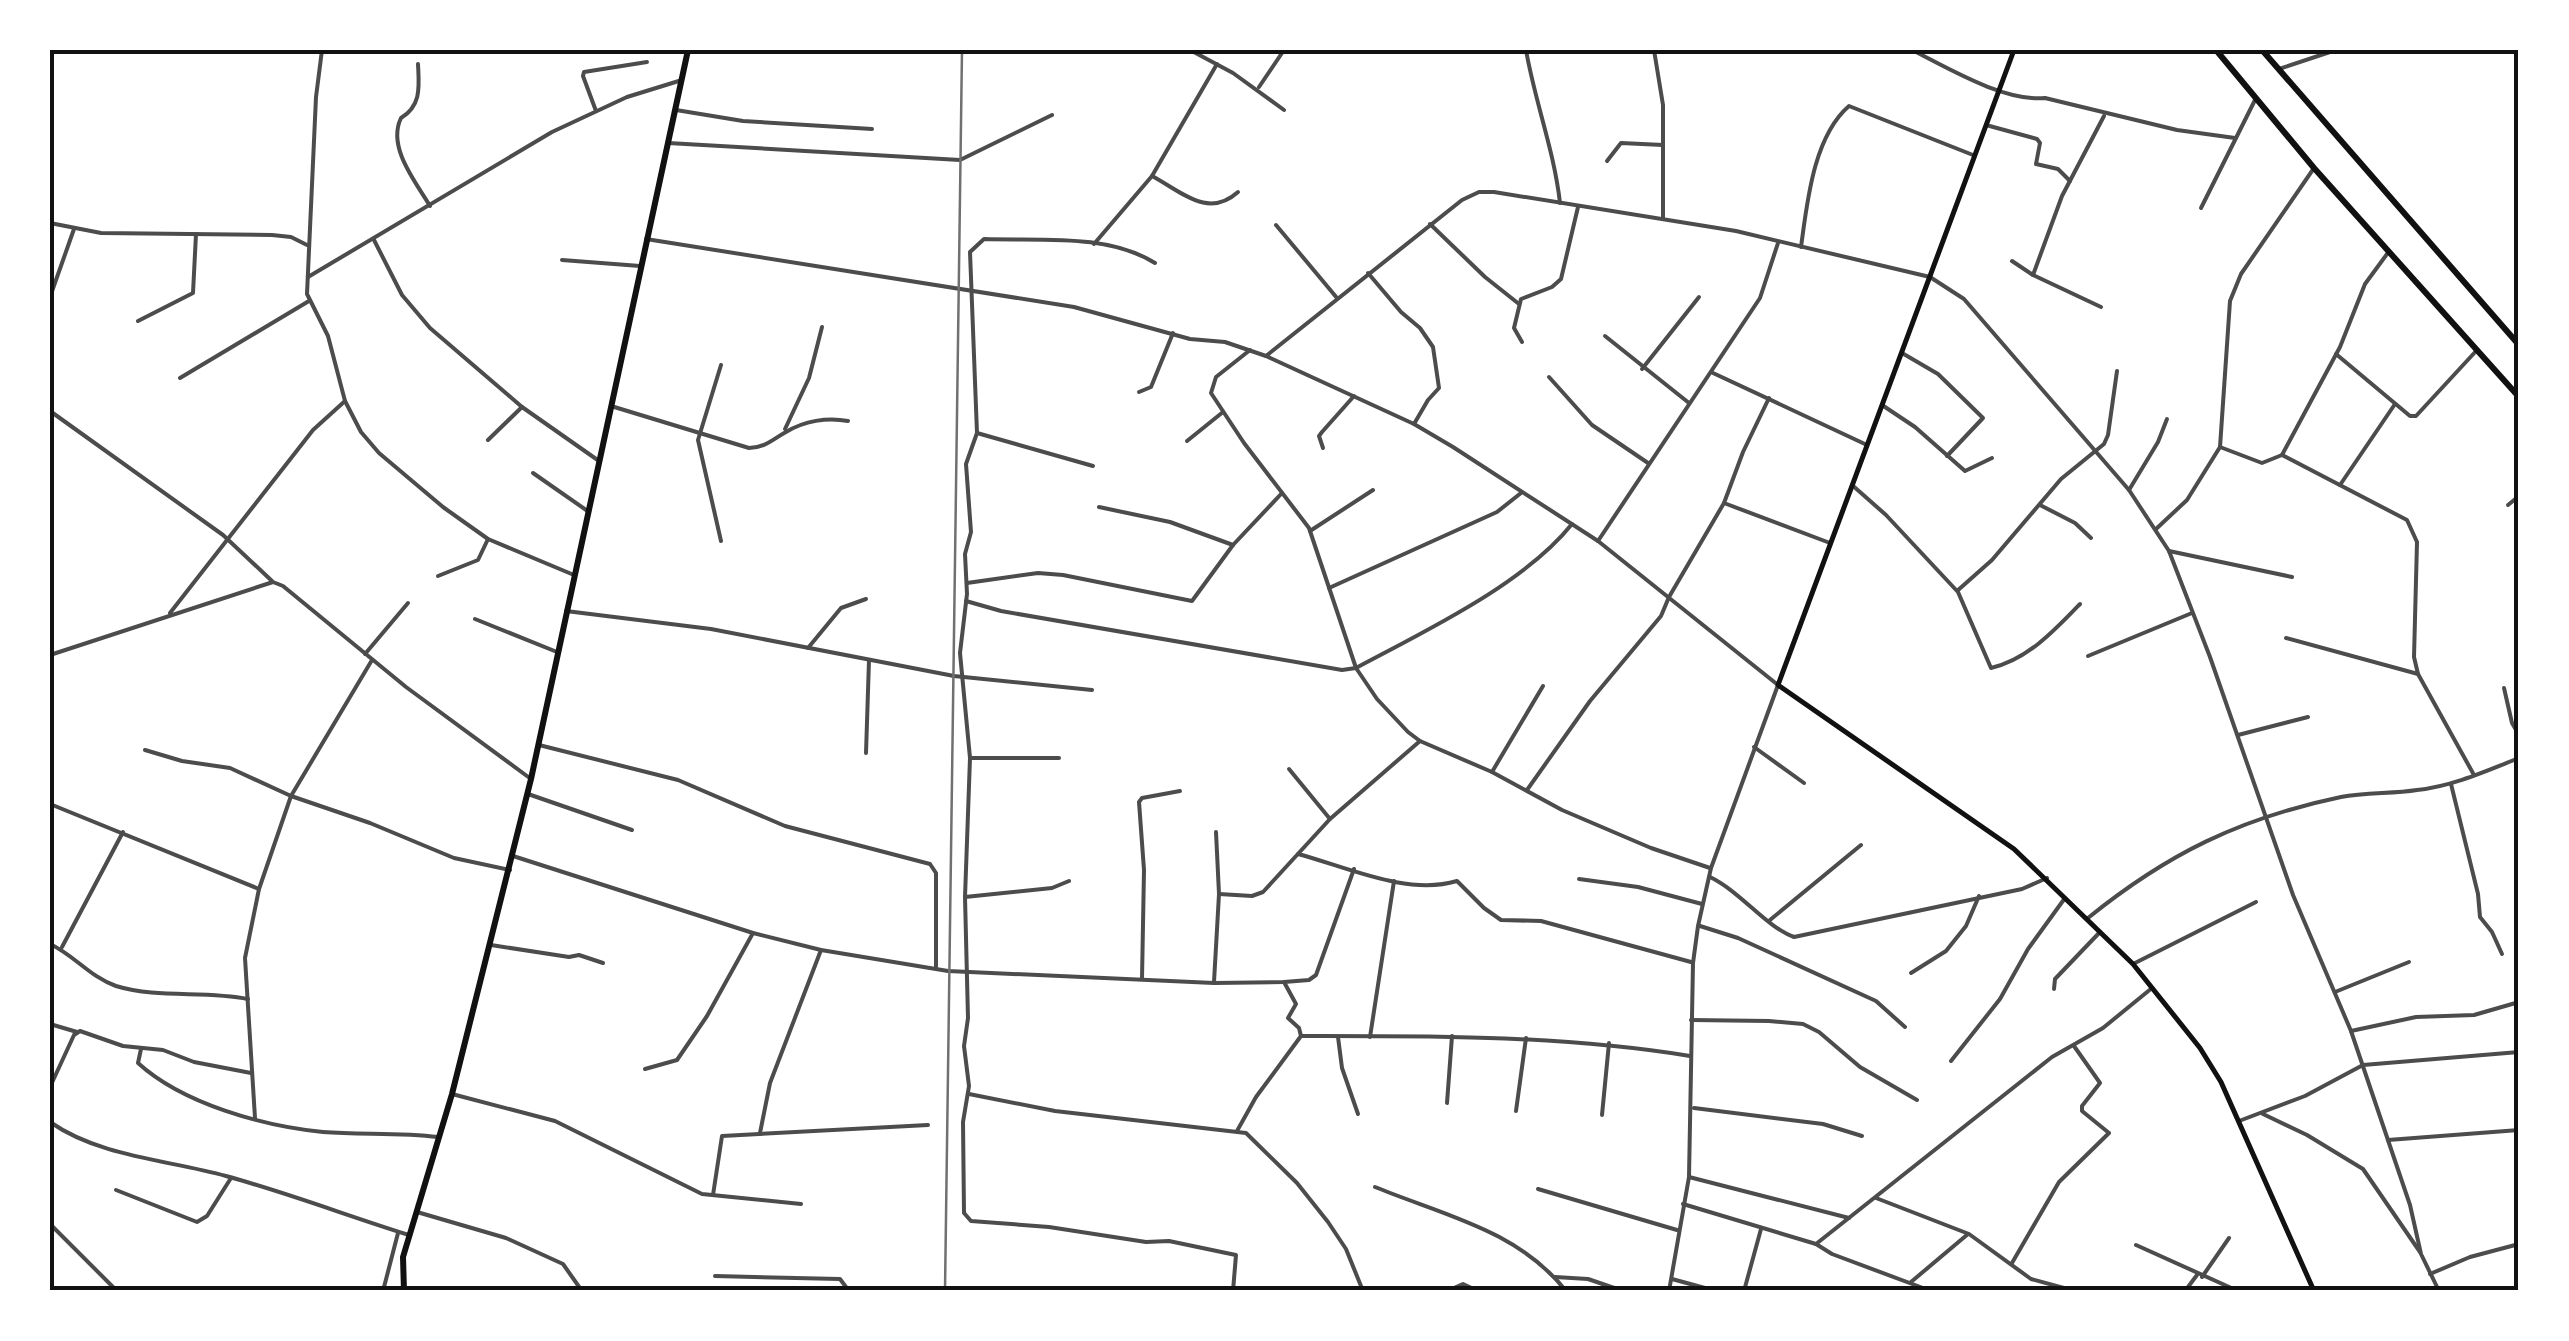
<svg xmlns="http://www.w3.org/2000/svg" width="2569" height="1341" viewBox="0 0 2569 1341" font-family="Barlow,sans-serif">
<rect width="100%" height="100%" fill="#fff"/>
<g fill="none" stroke-linecap="round" stroke-linejoin="round">
<g stroke="#4c4c4c" stroke-width="4">
<path d="M322 50 316 97 307 294 328 336 345 401 361 432 379 453 443 507 488 539 574 575"/>
<path d="M1190 50 1233 73 1284 110"/>
<path d="M1526 50C1535 102 1554 150 1560 203"/>
<path d="M1654 50 1663 105V218"/>
<path d="M1912 50C1948 68 2004 102 2045 98L2177 130 2235 138"/>
<path d="M418 64C419 86 422 105 401 118 387 147 415 181 430 206"/>
<path d="M2279 69 2336 50"/>
<path d="M1259 87 1284 50"/>
<path d="M676 110 743 121 872 129"/>
<path d="M596 111 583 76 584 72 647 62"/>
<path d="M1986 125 2037 139 2040 143 2036 164 2058 169 2070 181"/>
<path d="M668 143 960 160 1052 115"/>
<path d="M1607 161 1621 143 1663 145"/>
<path d="M1152 176C1182 192 1208 219 1238 192"/>
<path d="M2201 208 2256 98"/>
<path d="M50 223 101 233 272 235 291 237 307 245"/>
<path d="M1430 224 1485 277 1519 304"/>
<path d="M1276 225 1337 298"/>
<path d="M646 239 1074 307 1190 339 1225 342 1266 356 1414 424 1453 447 1598 541 1778 685 1711 868 1698 926 1693 963 1689 1177 1669 1291"/>
<path d="M374 240 402 295 430 328 522 407 599 461"/>
<path d="M1094 244 1152 176 1217 64"/>
<path d="M1801 247C1807 204 1813 137 1849 106L1973 155"/>
<path d="M562 260 640 266"/>
<path d="M2012 261 2033 275 2101 307"/>
<path d="M1155 263C1107 233 1039 241 984 239L970 252 977 433 966 464 971 532 965 554 967 594 960 653 970 758 965 897 968 1018 964 1046 969 1086 963 1122 964 1213 971 1221 1049 1227 1146 1242 1169 1241 1231 1254 1236 1255 1233 1291"/>
<path d="M1368 273 1401 312 1420 328 1433 347 1439 388 1428 400 1414 424"/>
<path d="M2033 275 2062 196 2104 116"/>
<path d="M308 277 552 132 627 97 682 80"/>
<path d="M50 297 74 229"/>
<path d="M138 321 193 293 196 234"/>
<path d="M50 322V331"/>
<path d="M1605 336 1689 403"/>
<path d="M1522 342 1514 328 1521 299 1552 287 1561 279 1578 207"/>
<path d="M1250 350 1216 377 1211 393 1244 443 1309 528 1356 668 1377 699 1408 732 1420 741 1492 772 1562 810 1651 848 1710 868"/>
<path d="M1902 353 1938 374 1983 418 1947 456"/>
<path d="M2336 354 2410 416H2416L2477 350"/>
<path d="M1266 356 1462 200 1479 192H1494L1736 231 1930 277 1964 299 2129 490 2169 551 2210 657 2293 895 2351 1031 2410 1205 2421 1254 2439 1291"/>
<path d="M721 365 698 440 721 541"/>
<path d="M1642 369 1699 297"/>
<path d="M1713 373 1867 445"/>
<path d="M1549 377 1592 425 1648 463"/>
<path d="M180 378 309 301"/>
<path d="M1139 392 1151 387 1173 333"/>
<path d="M1882 405 1915 427 1965 471 1992 458"/>
<path d="M611 406 749 448C765 448 773 439 786 432 804 421 827 417 848 421"/>
<path d="M50 411 223 535 272 581"/>
<path d="M785 429 809 378 822 327"/>
<path d="M977 433 1093 466"/>
<path d="M488 440 522 407"/>
<path d="M1187 441 1223 412"/>
<path d="M2220 447 2262 463 2282 455 2340 347 2365 284 2387 254"/>
<path d="M1323 448 1319 436 1322 432 1354 396"/>
<path d="M2282 455 2407 520 2417 542 2414 657 2418 674 2474 775"/>
<path d="M533 473 589 512"/>
<path d="M1852 485 1886 515 1957 591 1992 560 2061 479 2104 444 2108 435 2117 371"/>
<path d="M2340 485 2395 404"/>
<path d="M2129 490 2158 442 2167 419"/>
<path d="M1724 503 1830 543"/>
<path d="M2040 505 2075 523 2091 538"/>
<path d="M2508 505 2519 496"/>
<path d="M1099 507 1170 522 1233 545"/>
<path d="M2156 529 2187 500 2220 447 2230 301 2241 274 2314 168"/>
<path d="M1310 531 1373 490"/>
<path d="M1598 541 1760 298 1778 243"/>
<path d="M2169 551 2292 577"/>
<path d="M438 576 478 560 488 539"/>
<path d="M967 583 1038 573 1063 575 1192 601 1233 545 1282 493"/>
<path d="M1329 588 1497 512 1521 493"/>
<path d="M1958 592 1991 668C2027 660 2055 630 2080 604"/>
<path d="M966 601 1001 611 1342 670 1356 668C1425 631 1523 585 1572 524"/>
<path d="M566 611 711 629 954 676 1092 690"/>
<path d="M170 613 313 430 345 401"/>
<path d="M475 619 557 652"/>
<path d="M2286 638 2418 674"/>
<path d="M808 648 841 608 866 599"/>
<path d="M365 654 408 603"/>
<path d="M50 655 273 582 283 586 406 687 531 779"/>
<path d="M2088 656 2192 613"/>
<path d="M2504 688 2512 723 2519 735"/>
<path d="M2238 735 2308 717"/>
<path d="M539 745 678 780 785 826 930 864 936 873V967"/>
<path d="M1754 747 1804 783"/>
<path d="M145 750 182 761 230 768 291 796 370 823 454 858 510 870"/>
<path d="M866 753 869 660"/>
<path d="M970 758H1059"/>
<path d="M1289 769 1330 819"/>
<path d="M1492 772 1543 686"/>
<path d="M2451 784 2478 894 2480 917 2492 932 2502 954"/>
<path d="M1527 790 1590 701 1661 616 1669 597 1724 503 1743 452 1769 398"/>
<path d="M528 794 632 830"/>
<path d="M50 804 259 889"/>
<path d="M1298 854C1347 867 1407 896 1457 881L1484 908 1501 920 1541 921 1691 962"/>
<path d="M513 856 753 933 821 950 948 971 1214 983 1284 982 1309 980 1316 975 1354 869"/>
<path d="M1710 877C1741 892 1766 927 1794 937L2022 889 2047 878"/>
<path d="M1579 879 1638 887 1702 904"/>
<path d="M1219 894 1252 896 1263 892 1330 819 1420 741"/>
<path d="M965 897 1052 888 1069 881"/>
<path d="M2088 918C2167 854 2240 818 2341 797 2366 792 2392 794 2417 790 2453 786 2486 771 2519 758"/>
<path d="M1770 920 1861 845"/>
<path d="M1700 926 1738 938 1876 1001 1905 1027"/>
<path d="M50 944C74 955 90 977 116 986 158 999 205 990 248 999"/>
<path d="M491 945 569 957 579 955 603 963"/>
<path d="M62 947 123 832"/>
<path d="M2135 963 2256 902"/>
<path d="M1911 973 1946 951 1966 926 1979 896"/>
<path d="M1142 979 1144 870 1139 802 1142 798 1180 791"/>
<path d="M1214 982 1219 894 1216 832"/>
<path d="M1284 982 1296 1004 1288 1018 1299 1028 1301 1036"/>
<path d="M2054 989 2055 979 2100 932"/>
<path d="M2335 992 2409 962"/>
<path d="M1691 1020 1769 1021 1803 1024 1819 1032 1860 1067 1917 1100"/>
<path d="M50 1024 77 1032"/>
<path d="M2351 1031 2416 1017 2474 1015 2519 1002"/>
<path d="M1338 1037 1342 1068 1358 1114"/>
<path d="M1370 1037 1394 881"/>
<path d="M141 1049 138 1063C183 1104 263 1126 323 1132 361 1135 399 1132 438 1137"/>
<path d="M1951 1061 2000 999 2028 949 2065 898"/>
<path d="M645 1069 677 1060 707 1016 753 933"/>
<path d="M50 1087 74 1035 80 1031 123 1046 163 1050 194 1062 251 1073"/>
<path d="M452 1094 555 1121 702 1194 801 1204"/>
<path d="M969 1094 1055 1111 1246 1133 1297 1183 1328 1222 1346 1249 1363 1291"/>
<path d="M1447 1103 1452 1036"/>
<path d="M1694 1108 1823 1124 1862 1136"/>
<path d="M1516 1111 1526 1038"/>
<path d="M2263 1114 2307 1135 2363 1169 2420 1252"/>
<path d="M1602 1115 1609 1043"/>
<path d="M255 1118 245 958 259 889 291 796 372 660"/>
<path d="M2239 1121 2305 1096 2363 1065 2519 1052"/>
<path d="M50 1122C100 1157 169 1160 226 1176 288 1193 348 1216 409 1235"/>
<path d="M1237 1131 1256 1097 1301 1036C1432 1036 1561 1035 1690 1056"/>
<path d="M760 1133 770 1083 821 950"/>
<path d="M2388 1140 2519 1130"/>
<path d="M1689 1177 1849 1218"/>
<path d="M1375 1187C1443 1215 1518 1230 1566 1291"/>
<path d="M1538 1189 1677 1230"/>
<path d="M116 1190 197 1222 207 1216 231 1178"/>
<path d="M713 1195 722 1136 928 1125"/>
<path d="M1876 1198 1969 1234 2031 1279 2075 1291"/>
<path d="M1683 1204 1816 1244 2052 1057 2103 1028 2152 988"/>
<path d="M417 1212 506 1238 563 1264 582 1291"/>
<path d="M50 1224 117 1291"/>
<path d="M1816 1244 1832 1254 1931 1291"/>
<path d="M2136 1245 2238 1291"/>
<path d="M2012 1263 2059 1182 2109 1133 2082 1111V1106L2100 1083 2074 1046"/>
<path d="M2430 1274 2470 1257 2519 1244"/>
<path d="M715 1276 840 1279 849 1291"/>
<path d="M1555 1277 1588 1279 1623 1291"/>
<path d="M2202 1277 2229 1238"/>
<path d="M1672 1279 1716 1291"/>
<path d="M1911 1282 1968 1234"/>
<path d="M383 1291 398 1233"/>
<path d="M1447 1291 1463 1284 1478 1291"/>
<path d="M1744 1291 1761 1229"/>
<path d="M2185 1291 2197 1275"/>
</g>
<path stroke="#111" stroke-width="5" d="M2014 50 1778 685 2014 849 2133 964 2200 1048 2221 1082 2314 1291"/>
<g stroke="#111" stroke-width="6">
<path d="M2216 50 2314 168 2519 397"/>
<path d="M2262 50 2519 345"/>
<path d="M404 1291 403 1257 452 1094 531 779 688 50"/>
</g>
<path stroke="#707070" stroke-width="2.5" d="M945 1291 962 50"/>
</g>
<rect width="2569" height="1341" fill="none" stroke="#ffffff" stroke-width="105"/>
<rect x="52" y="52" width="2464" height="1236" fill="none" stroke="#111" stroke-width="4"/>
</svg>
